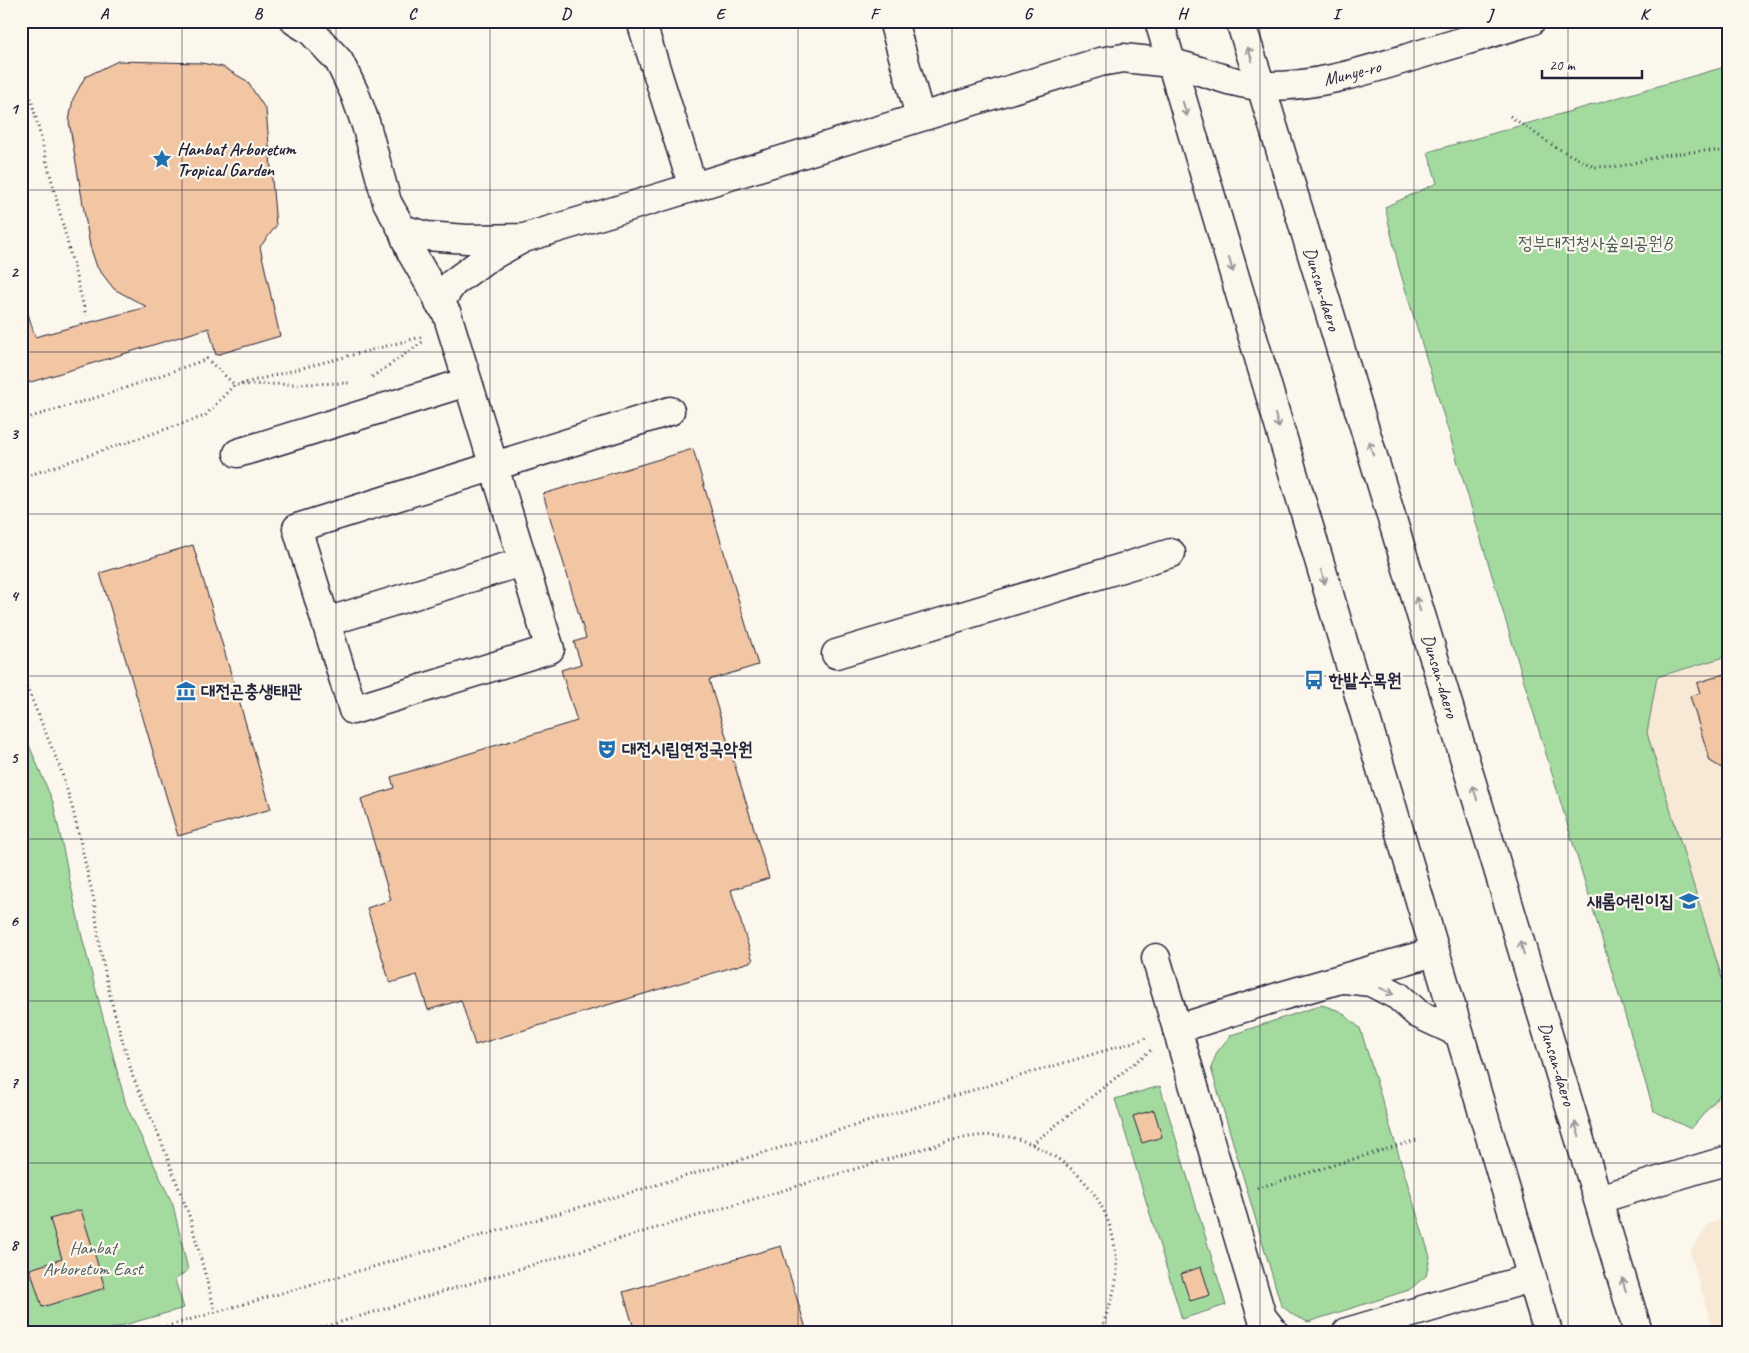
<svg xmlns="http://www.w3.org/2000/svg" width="1749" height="1353" viewBox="0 0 1749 1353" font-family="Caveat,'Poor Story',sans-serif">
<rect width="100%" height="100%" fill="#fbf7ec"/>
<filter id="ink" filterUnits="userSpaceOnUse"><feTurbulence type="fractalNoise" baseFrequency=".02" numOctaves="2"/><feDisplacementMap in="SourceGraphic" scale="10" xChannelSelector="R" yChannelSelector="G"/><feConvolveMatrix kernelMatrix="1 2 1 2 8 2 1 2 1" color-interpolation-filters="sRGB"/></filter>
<g filter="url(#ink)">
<g fill="#f8e8d6">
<path d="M1728 656V1104L1714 1108 1588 699Z"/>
<path d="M1728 1217V1332H1714L1690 1252 1710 1223Z"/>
</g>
<g fill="#a3db9f" stroke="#627e6d">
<path d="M1728 66V656L1657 677 1647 733 1728 998V1085L1691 1129 1654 1111 1399 268 1385 207 1437 183 1428 152Z"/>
<path d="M21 726 53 802 82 937 126 1105 173 1205 188 1270 175 1280 184 1308 100 1332H21Z"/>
<path d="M1322 1005 1340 1011 1360 1028 1430 1257 1426 1276 1409 1290 1308 1322 1293 1315 1281 1305 1211 1068 1217 1052 1231 1035Z"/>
<path d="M1160 1086 1226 1305 1182 1319 1115 1099Z"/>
</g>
<g fill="#f2c6a2" stroke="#22223b">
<path d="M118 61 201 63 223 67 247 81 266 110 276 226 260 247 280 336 216 355 209 328 21 385V290L35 337 147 307 114 289 97 267 90 246 69 121 73 99 85 77Z"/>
<path d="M693 449 758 665 709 680 769 878 731 890 753 961 475 1045 461 1000 428 1010 417 975 390 983 367 908 391 900 361 799 394 788 391 777 577 721 561 670 581 664 574 642 586 638 543 494Z"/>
<path d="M193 545 271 809 178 836 100 573Z"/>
<path d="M1728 673V782L1725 770 1710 761 1690 696 1700 693 1697 683Z"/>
<path d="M1154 1110 1162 1137 1142 1143 1133 1116Z"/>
<path d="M81 1210 105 1288 42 1307 30 1269 62 1259 50 1219Z"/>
<path d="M781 1246 807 1332H635L623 1292Z"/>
<path d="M1201 1267 1210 1295 1190 1301 1181 1274Z"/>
</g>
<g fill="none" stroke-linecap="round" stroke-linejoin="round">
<defs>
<g id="minor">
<path d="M295 21 311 31 339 61 355 94 366 125 387 202 402 229 426 236 467 239 524 238 658 198 1100 62 1123 58 1171 63"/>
<path d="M641 21 693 187"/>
<path d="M893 21 920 116"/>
<path d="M402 229 411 252 447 314 550 649 353 710 297 528 670 411"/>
<path d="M439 303 453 283 484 260 522 239"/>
<path d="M238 453 467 382"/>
<path d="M326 622 522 562"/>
<path d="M836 654 1171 553"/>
<path d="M1156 958 1177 1029 1278 997 1434 952"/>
<path d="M1345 979 1371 982 1398 996 1418 1014 1459 1033"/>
<path d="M1177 1029 1262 1317 1274 1332"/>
<path d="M1599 1199 1728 1160"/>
<path d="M1347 1332 1531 1278"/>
</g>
<g id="major">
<path d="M1159 21 1548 1332"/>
<path d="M1240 21 1261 86 1638 1332"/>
<path d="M1171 63C1200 69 1233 85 1263 86 1315 87 1362 72 1411 57 1451 45 1491 33 1531 21"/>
</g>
</defs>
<use href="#minor" stroke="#22223b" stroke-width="31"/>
<use href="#major" stroke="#22223b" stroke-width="31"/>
<g stroke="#22223b" stroke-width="3" stroke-dasharray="1 4" stroke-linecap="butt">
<path d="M21 59 86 316"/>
<path d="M1510 116 1555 147 1594 167 1622 166 1664 155 1700 151H1728"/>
<path d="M372 377 424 341"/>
<path d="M241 384 421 337"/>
<path d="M21 420 111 393 207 359 235 385"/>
<path d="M21 478 205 416 234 385 352 383"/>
<path d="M21 673 61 770 73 810 94 901 100 949 111 1000 133 1077 160 1138 190 1218 215 1311"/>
<path d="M1032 1144 1151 1050"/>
<path d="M1257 1188 1417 1140"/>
<path d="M147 1332 646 1188 1147 1038"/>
<path d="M307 1332 949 1141C966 1137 983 1134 1002 1136 1017 1137 1032 1144 1045 1151 1092 1177 1115 1216 1117 1269 1117 1289 1107 1313 1100 1332"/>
</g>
<use href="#minor" stroke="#fbf7ec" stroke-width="28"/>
<use href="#major" stroke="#fbf7ec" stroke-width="28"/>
</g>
<defs><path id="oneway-shaft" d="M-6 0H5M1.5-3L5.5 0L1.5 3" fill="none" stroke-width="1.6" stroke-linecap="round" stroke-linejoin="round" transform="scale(1.25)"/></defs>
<g stroke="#99979c">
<use href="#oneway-shaft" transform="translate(1250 54) rotate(-108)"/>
<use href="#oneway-shaft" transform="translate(1185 109) rotate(74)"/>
<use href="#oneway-shaft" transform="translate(1231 265) rotate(74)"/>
<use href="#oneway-shaft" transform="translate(1277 421) rotate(74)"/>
<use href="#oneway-shaft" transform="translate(1371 448) rotate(-107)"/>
<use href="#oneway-shaft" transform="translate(1323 577) rotate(74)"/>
<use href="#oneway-shaft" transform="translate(1418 604) rotate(-107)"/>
<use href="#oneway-shaft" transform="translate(1475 793) rotate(-107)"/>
<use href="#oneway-shaft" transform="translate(1522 948) rotate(-107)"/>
<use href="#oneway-shaft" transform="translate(1387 991) rotate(25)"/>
<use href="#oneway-shaft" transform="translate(1577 1129) rotate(-107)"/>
<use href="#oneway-shaft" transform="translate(1624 1285) rotate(-106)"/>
</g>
</g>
<path fill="none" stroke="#22223b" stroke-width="1" stroke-opacity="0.55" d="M182 21V1332M336 21V1332M490 21V1332M644 21V1332M798 21V1332M952 21V1332M1106 21V1332M1260 21V1332M1414 21V1332M1568 21V1332M21 190H1728M21 352H1728M21 514H1728M21 676H1728M21 839H1728M21 1001H1728M21 1163H1728"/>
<defs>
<symbol id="sight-bare" viewBox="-9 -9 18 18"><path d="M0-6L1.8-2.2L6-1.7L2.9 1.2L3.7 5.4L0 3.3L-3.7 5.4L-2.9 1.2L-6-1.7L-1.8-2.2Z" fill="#1f6fb2" stroke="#fbf7ec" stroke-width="2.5" paint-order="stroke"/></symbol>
<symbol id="bus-bare" viewBox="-9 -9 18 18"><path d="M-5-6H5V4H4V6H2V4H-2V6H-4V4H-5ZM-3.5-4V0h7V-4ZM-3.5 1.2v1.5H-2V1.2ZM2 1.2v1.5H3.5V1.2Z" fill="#1f6fb2" stroke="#fbf7ec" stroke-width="2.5" paint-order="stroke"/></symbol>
<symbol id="museum-bare" viewBox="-9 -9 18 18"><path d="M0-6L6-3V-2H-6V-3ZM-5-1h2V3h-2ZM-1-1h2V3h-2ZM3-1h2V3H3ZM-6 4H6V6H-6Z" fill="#1f6fb2" stroke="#fbf7ec" stroke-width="2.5" paint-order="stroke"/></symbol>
<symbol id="theatre-bare" viewBox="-9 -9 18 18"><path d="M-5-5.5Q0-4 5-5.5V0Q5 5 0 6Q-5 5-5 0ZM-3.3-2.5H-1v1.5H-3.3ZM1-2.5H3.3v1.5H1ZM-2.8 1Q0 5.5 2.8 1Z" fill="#1f6fb2" stroke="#fbf7ec" stroke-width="2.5" paint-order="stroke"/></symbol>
<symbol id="school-bare" viewBox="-9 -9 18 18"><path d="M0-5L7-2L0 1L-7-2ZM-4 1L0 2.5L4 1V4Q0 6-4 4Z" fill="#1f6fb2" stroke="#fbf7ec" stroke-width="2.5" paint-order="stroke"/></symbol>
</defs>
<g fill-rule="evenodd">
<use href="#sight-bare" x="148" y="145" width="28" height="28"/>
<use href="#bus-bare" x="1300" y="666" width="28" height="28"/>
<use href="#museum-bare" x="172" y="677" width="28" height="28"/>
<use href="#theatre-bare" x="593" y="735" width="28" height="28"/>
<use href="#school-bare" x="1675" y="887" width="28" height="28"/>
</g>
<g text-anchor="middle" stroke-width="4.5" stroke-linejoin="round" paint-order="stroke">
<g font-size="18" fill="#22223b" stroke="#fbf7ec">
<text transform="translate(1352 73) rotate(-14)" y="6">Munye-ro</text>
<text transform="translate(1322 289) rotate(73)" y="6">Dunsan-daero</text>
<text transform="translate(1440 676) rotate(73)" y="6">Dunsan-daero</text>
<text transform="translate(1557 1064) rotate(73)" y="6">Dunsan-daero</text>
</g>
<g font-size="18" font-weight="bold" fill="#22223b" stroke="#fbf7ec" text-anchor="start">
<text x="177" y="155">Hanbat Arboretum<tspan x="177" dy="21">Tropical Garden</tspan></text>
<text x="1329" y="686">한밭수목원</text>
<text x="201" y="697">대전곤충생태관</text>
<text x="622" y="755">대전시립연정국악원</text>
<text x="1674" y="907" text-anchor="end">새롬어린이집</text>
</g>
<g font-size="18" fill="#495a59" stroke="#fbf7ec">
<text x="1595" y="249">정부대전청사숲의공원B</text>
<text x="93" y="1254">Hanbat<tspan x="93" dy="21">Arboretum East</tspan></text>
</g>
</g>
<rect width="1749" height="1353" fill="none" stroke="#fbf7ec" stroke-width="55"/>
<path d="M1542 70v8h100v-8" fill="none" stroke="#22223b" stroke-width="2.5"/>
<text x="1549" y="70" font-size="15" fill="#22223b" stroke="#fbf7ec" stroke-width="4" paint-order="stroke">20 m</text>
<rect x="28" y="28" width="1694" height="1298" fill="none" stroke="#22223b" stroke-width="2"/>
<g font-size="16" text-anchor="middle" font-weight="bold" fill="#22223b">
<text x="104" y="19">A</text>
<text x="258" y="19">B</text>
<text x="412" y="19">C</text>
<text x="566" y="19">D</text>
<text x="720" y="19">E</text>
<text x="874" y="19">F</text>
<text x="1028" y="19">G</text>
<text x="1182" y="19">H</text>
<text x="1336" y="19">I</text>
<text x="1490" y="19">J</text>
<text x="1644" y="19">K</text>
<text x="14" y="114">1</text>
<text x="14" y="277">2</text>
<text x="14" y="439">3</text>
<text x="14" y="601">4</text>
<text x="14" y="763">5</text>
<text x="14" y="926">6</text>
<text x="14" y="1088">7</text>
<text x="14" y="1250">8</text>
</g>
</svg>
